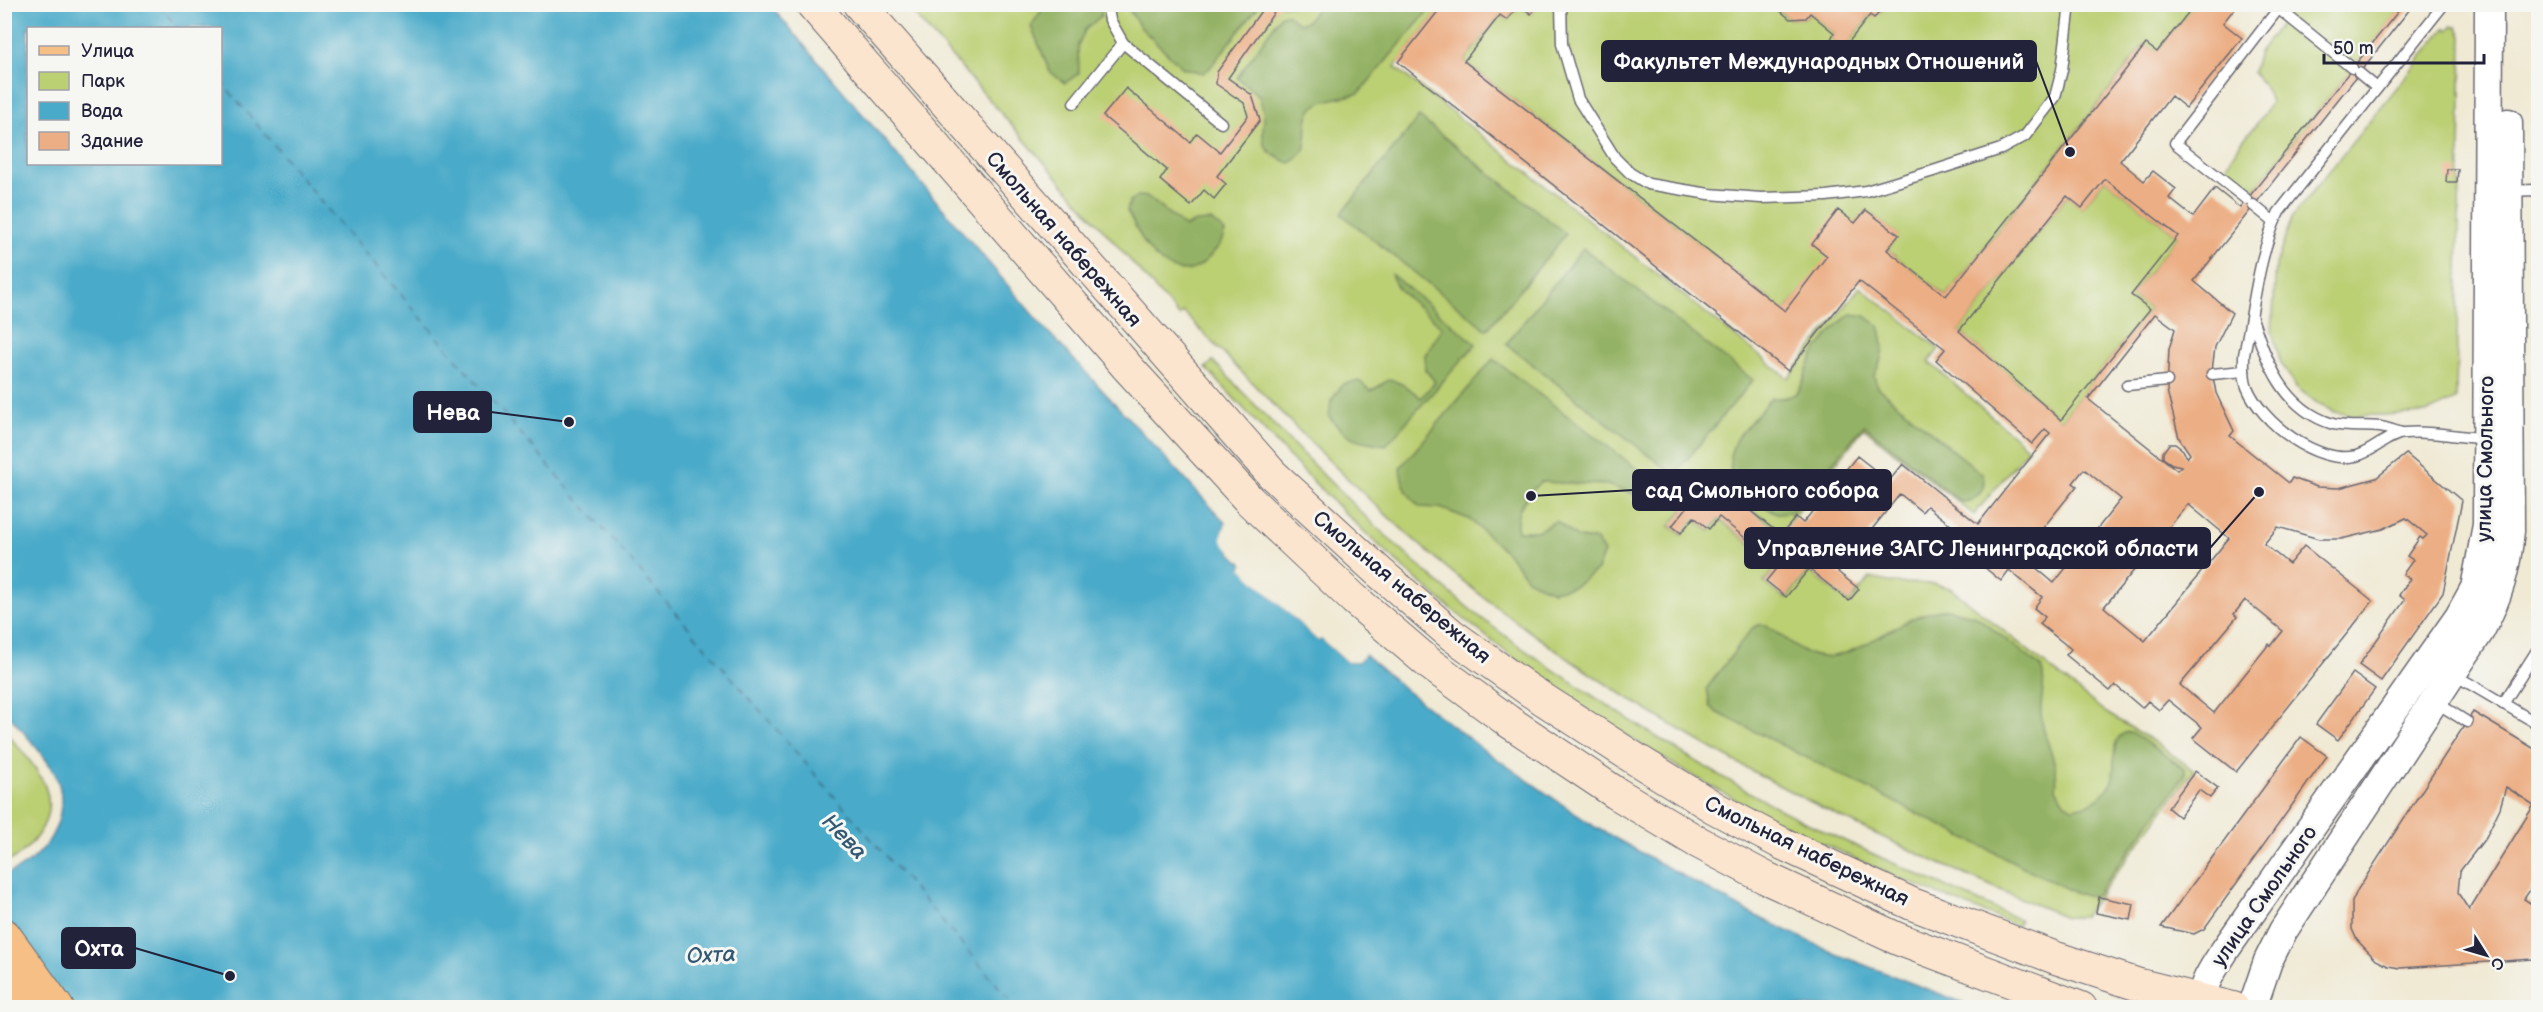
<svg xmlns="http://www.w3.org/2000/svg" width="2543" height="1012" viewBox="0 0 2543 1012" font-family="'Balsamiq Sans',sans-serif">
<rect width="100%" height="100%" fill="#f6f6f2"/>
<filter id="ink" filterUnits="userSpaceOnUse"><feTurbulence type="fractalNoise" baseFrequency=".0167" numOctaves="2"/><feDisplacementMap in="SourceGraphic" scale="12" xChannelSelector="R" yChannelSelector="G"/><feConvolveMatrix kernelMatrix="1 2 1 2 8 2 1 2 1" color-interpolation-filters="sRGB"/></filter>
<filter id="wash" filterUnits="userSpaceOnUse"><feTurbulence type="fractalNoise" baseFrequency=".008" numOctaves="4" result="noise"/><feDisplacementMap in="SourceGraphic" scale="24" xChannelSelector="R" yChannelSelector="G"/><feGaussianBlur stdDeviation="1.35" result="paint"/><feColorMatrix in="noise" values="0 0 0 0 0 0 0 0 0 0 0 0 0 0 0 0 0 1.4 0 .05"/><feComposite in="paint" operator="in"/></filter>
<g filter="url(#wash)">
<rect width="100%" height="100%" fill="#f0ead5"/>
<g fill="#bbcf73" stroke="#6e7857" stroke-width="1.5">
<path d="M1539 4 1772 5 1790 19 1806 18 1810 13 1834 33 1831 39 1844 48 1870 15 1874 17 1888 5H2195L2157 52 2145 44 1946 296 1887 250 1898 235 1866 210 1785 311 1464 61 1500 15 1507 20 1519 5 1531 14Z"/>
<path d="M906 5H1443L1395 67 1788 378 1860 287 1939 349 1929 362 2028 448 1974 515 1864 428 1781 533 1710 477 1670 526 1682 535 1694 519 1710 531 1719 519 1777 565 1764 582 1786 599 1809 571 1849 603 1870 578 1894 583 1935 584 1950 588 2105 712 2151 740 2194 770 2083 917H2066C1859 834 1659 733 1482 596 1373 512 1279 410 1183 312L1179 316Z"/>
<path d="M2295 5H2404L2251 193 2230 174 2227 167C2236 142 2260 126 2271 102L2267 91 2253 72 2259 52Z"/>
<path d="M2452 26H2457L2462 35 2456 400 2426 413 2354 416 2335 412 2320 405 2296 387 2280 361 2272 331 2276 265 2292 217 2445 28 2448 30Z"/>
<path d="M2105 179 2178 236 2131 295 2150 309 2061 420 1959 331 2067 196 2082 208Z"/>
<path d="M2534 210 2538 214V475Z"/>
<path d="M1213 361C1295 447 1378 535 1471 610 1510 641 1552 669 1593 696 1661 741 1730 784 1803 821 1874 856 1948 887 2020 920L2018 926C1942 896 1866 866 1793 829 1678 773 1564 699 1464 619 1370 544 1287 456 1206 368Z"/>
<path d="M4 730C30 762 68 794 37 836 29 847 18 859 5 862Z"/>
</g>
<g fill="#94b265" stroke="#5b6a50" stroke-width="1.5">
<path d="M1046 4 1099 5 1102 15 1085 30 1078 46 1079 73 1065 83 1050 72 1031 26Z"/>
<path d="M1256 5 1257 8 1209 69 1203 73 1183 68 1140 27 1126 5Z"/>
<path d="M1320 5H1433L1359 93C1345 98 1323 98 1313 108 1298 125 1318 149 1290 163 1265 154 1260 145 1264 120 1265 113 1261 103 1259 96L1237 78 1281 15 1287 14 1299 23 1306 22Z"/>
<path d="M1419 117 1566 234 1487 330 1341 214Z"/>
<path d="M1138 196 1148 197 1185 227 1195 222 1212 221 1225 232C1221 246 1214 252 1204 262 1196 270 1186 273 1175 269 1147 260 1141 234 1127 211L1130 201Z"/>
<path d="M1583 248 1753 380 1674 475 1506 344Z"/>
<path d="M1391 274 1476 344 1386 445C1357 441 1348 440 1329 417L1331 401 1343 384 1359 381 1371 391 1390 379 1406 386 1421 398 1435 382 1425 369V355L1442 328C1427 310 1397 296 1391 274Z"/>
<path d="M1852 314 1865 316 1879 326C1885 345 1884 357 1874 375L1877 387 1982 474C1988 488 1977 502 1961 502L1864 425 1792 512 1777 513 1770 510 1731 479 1730 455 1736 439 1771 398C1806 400 1800 383 1811 360 1817 347 1839 320 1852 314Z"/>
<path d="M1493 359 1660 486V493L1652 500 1607 485 1540 482C1527 495 1513 512 1518 531H1537L1556 521 1578 538 1596 540 1604 552 1597 570 1575 586 1553 591 1528 580 1510 556 1469 519 1440 508 1420 507C1407 495 1402 485 1400 468Z"/>
<path d="M1948 609 1976 616 2041 667C2047 684 2040 696 2041 713 2042 741 2060 759 2056 789L2064 802 2073 808C2089 805 2104 799 2111 783 2119 769 2105 733 2131 732L2185 769V775L2096 895 2086 896 2071 891 1716 712 1710 706 1707 688 1752 628 1758 625H1766C1780 633 1794 647 1809 654 1840 668 1887 629 1916 617 1927 612 1937 611 1948 609Z"/>
</g>
<path fill="#4aaac9" stroke="#366682" stroke-width="1.5" fill-rule="evenodd" d="M5 4 770 5 1039 322 1226 523C1215 541 1232 553 1244 565L1241 567 1318 641 1321 639 1347 662H1358L1365 655 1407 691 1484 750 1595 827 1748 912 1836 954 1974 1007 5 1008V874C45 862 73 816 56 776 50 760 16 725 5 710ZM28 28H220V164H28Z"/>
<path fill="#f0ead5" d="M1226 523 1229 525 1224 537 1227 543 1247 563 1246 568 1318 637 1322 636 1348 659H1357L1363 653 1365 655 1358 662H1347L1321 639 1318 641 1241 568 1244 564 1224 545 1221 537Z"/>
<g fill="none" stroke-linecap="round" stroke-linejoin="round">
<g stroke="#325874" stroke-width="1.5" stroke-dasharray="8 6" stroke-linecap="butt">
<path d="M158 4 178 28"/>
<path d="M220 80 327 209 1017 1008"/>
</g>
</g>
<g id="blocks">
<g fill="#ecae84" fill-rule="evenodd">
<path d="M1266 4H1280L1228 78 1252 95 1260 120 1217 176 1226 184 1214 199 1204 190 1191 206 1160 180 1167 170 1103 116 1126 88 1190 142 1197 133 1220 152 1248 116 1244 103 1216 84 1217 72Z"/>
<path d="M1519 4H1539L1531 14Z"/>
<path d="M1772 4H1888L1874 18 1870 15 1844 48 1831 39 1834 33 1810 13 1806 18 1790 19Z"/>
<path d="M2195 4H2238L2223 23 2242 38 2186 108 2171 96 2120 161 2144 181 2153 171 2176 189 2169 198 2193 217 2215 188 2240 208 2404 4H2414L2194 281 2232 313 2215 347 2212 371 2216 393 2234 431 2230 436 2289 483 2292 478 2317 487 2339 488 2376 478 2406 454 2462 501 2443 593 2381 681 2359 665 2405 600 2399 595 2410 579 2403 574 2413 560 2407 556 2420 537 2423 539 2427 535 2406 518 2383 529 2341 539H2319L2278 527 2264 544 2289 564 2304 546 2373 601 2236 772 2193 738 2202 727 2168 700 2159 710 2148 701 2142 708 2115 685 2110 691 2066 655 2071 649 2040 624 2045 617 2034 608 2042 597 2009 570 2001 581 1960 547 1967 538 1927 506 1922 512 1900 494 1838 572 1859 589 1849 601 1809 569 1786 597 1766 581 1779 565 1719 517 1709 529 1694 517 1681 533 1672 526 1710 479 1781 535 1796 517 1803 523 1857 456 1889 481 1903 464 1978 524 2050 433 2045 429 2032 444 1936 360 1945 349 1859 281 1788 371 1398 62 1443 5H1519L1507 20 1500 15 1464 61 1785 311 1827 256 1812 244 1838 210 1855 223 1866 210 1899 235 1887 250 1946 296 2146 44 2157 52ZM2105 179 2178 236 2131 295 2150 309 2061 420 1959 331 2067 196 2082 208ZM2155 314 2175 329 2169 349 2167 391 2179 438 2190 454 2187 458 2183 450 2175 444H2169L2163 452V458L2172 464 2181 466 2177 470 2088 399ZM2084 469 2121 499 2054 583 2021 555 2077 486 2073 483ZM2188 504 2229 538 2145 641 2104 607ZM2245 600 2283 631 2271 646 2269 644 2214 713 2180 685 2237 617 2234 614Z"/>
<path d="M2447 169H2458L2457 182H2446Z"/>
<path d="M2353 673 2375 689 2338 740 2316 724Z"/>
<path d="M2538 692V709L2531 704Z"/>
<path d="M2473 712 2538 751V880L2537 879 2524 899 2538 908V955L2533 959 2400 968 2388 966 2376 960 2357 940 2352 929V902L2358 889ZM2506 787 2534 805 2469 910 2458 893 2460 871 2486 837 2500 808Z"/>
<path d="M2301 737 2327 756 2204 929 2194 934 2161 927Z"/>
<path d="M2195 771 2218 788 2210 798 2199 790 2179 817 2168 808Z"/>
<path d="M2099 897 2134 904 2131 920 2096 913Z"/>
</g>
</g>
</g>
<g filter="url(#ink)">
<use href="#blocks" fill-opacity="0" stroke="#6a6871" stroke-width="1.5"/>
<g fill="none" stroke-linecap="round" stroke-linejoin="round">
<defs>
<g id="service">
<path d="M1107 4 1110 20 1123 43 1221 123"/>
<path d="M1561 4 1562 44 1578 99 1615 158 1630 173 1648 184 1709 194 1761 198 1826 196 1866 191 1930 172 2001 149 2025 136 2055 97 2062 70 2070 4"/>
<path d="M2444 4 2279 212C2258 255 2254 308 2244 355 2244 366 2243 377 2247 387 2261 422 2317 465 2356 456 2373 452 2388 434 2405 433 2432 430 2460 438 2487 438"/>
<path d="M1295 5 1296 4"/>
<path d="M2279 9 2352 68"/>
<path d="M2359 73 2377 88"/>
<path d="M1074 103 1123 43"/>
<path d="M2510 191 2534 190 2538 194"/>
<path d="M2246 199 2175 143 2282 4"/>
<path d="M2253 205 2274 222"/>
<path d="M2252 318C2267 362 2283 409 2333 424 2349 428 2364 425 2380 427 2387 428 2395 431 2402 433"/>
<path d="M2212 374 2244 371"/>
<path d="M2127 385 2167 381"/>
<path d="M2453 674 2538 724"/>
<path d="M2434 701 2467 722"/>
<path d="M2503 704 2538 649"/>
</g>
<g id="tertiary">
<path d="M2203 1008C2197 989 2216 965 2225 950L2459 617 2475 588 2487 525 2489 4"/>
<path d="M2252 1008 2268 961 2283 931 2480 631C2499 596 2506 570 2510 531L2508 123"/>
</g>
<g id="secondary">
<path d="M812 4 1129 369 1250 501 1354 599 1430 664 1508 721 1616 793 1696 841 1766 878 1898 939 2081 1008"/>
<path d="M859 4 1272 474 1379 572 1452 635 1529 690 1637 760 1715 808 1783 844 1912 904 2056 958 2136 984 2233 1008"/>
</g>
<g id="primary">
<path d="M4 935 57 1008"/>
<path d="M4 985 21 1008"/>
</g>
</defs>
<use href="#service" stroke="#6a6871" stroke-width="13"/>
<use href="#tertiary" stroke="#6a6871" stroke-width="31"/>
<use href="#secondary" stroke="#6a6871" stroke-width="34"/>
<use href="#primary" stroke="#6a6871" stroke-width="35"/>
<use href="#service" stroke="#fff" stroke-width="10"/>
<use href="#tertiary" stroke="#fff" stroke-width="28"/>
<use href="#secondary" stroke="#fbe5cf" stroke-width="32"/>
<use href="#primary" stroke="#f5bf86" stroke-width="33"/>
</g>
</g>
<g text-anchor="middle" stroke-width="6" stroke-linejoin="round" paint-order="stroke">
<g font-size="21" fill="#22223b" stroke="#f6f6f2">
<text transform="translate(1064 239) rotate(49)" y="7">Смольная набережная</text>
<text transform="translate(2485 459) rotate(-89)" y="7">улица Смольного</text>
<text transform="translate(1402 587) rotate(40)" y="7">Смольная набережная</text>
<text transform="translate(1807 851) rotate(26)" y="7">Смольная набережная</text>
<text transform="translate(2264 896) rotate(-55)" y="7">улица Смольного</text>
</g>
<g font-size="22" font-style="italic" fill="#325874" stroke="#f6f6f2">
<text transform="translate(845 836) rotate(46)" y="8">Нева</text>
<text transform="translate(711 954) rotate(-3)" y="8">Охта</text>
</g>
</g>
<path fill="none" stroke="#22223b" stroke-width="2" d="M2070 152L2036 61M569 422L491 412M1531 496L1633 490M2259 492L2210 548M230 976L135 948"/>
<g fill="#22223b" stroke="#f6f6f2" stroke-width="2">
<circle cx="2070" cy="152" r="6"/>
<circle cx="569" cy="422" r="6"/>
<circle cx="1531" cy="496" r="6"/>
<circle cx="2259" cy="492" r="6"/>
<circle cx="230" cy="976" r="6"/>
</g>
<g fill="#22223b" stroke="#22223b" stroke-width="2">
<rect x="1602" y="41" width="434" height="40" rx="6"/>
<rect x="414" y="392" width="77" height="40" rx="6"/>
<rect x="1633" y="470" width="258" height="40" rx="6"/>
<rect x="1745" y="528" width="465" height="40" rx="6"/>
<rect x="62" y="928" width="73" height="40" rx="6"/>
</g>
<g font-size="22" text-anchor="middle" font-weight="bold" fill="#fff">
<text x="1819" y="69">Факультет Международных Отношений</text>
<text x="453" y="420">Нева</text>
<text x="1762" y="498">сад Смольного собора</text>
<text x="1978" y="556">Управление ЗАГС Ленинградской области</text>
<text x="99" y="956">Охта</text>
</g>
<rect width="2543" height="1012" fill="none" stroke="#f6f6f2" stroke-width="24"/>
<rect x="27" y="27" width="195" height="138" fill="#f6f6f2" stroke="#a1a1a9" stroke-width="1.5"/>
<rect x="39" y="46" width="30" height="9" fill="#f5bf86" stroke="#a1a1a9" stroke-width="1.5"/>
<text x="81" y="57" font-size="18" fill="#22223b">Улица</text>
<rect x="39" y="72" width="30" height="18" fill="#bbcf73" stroke="#a1a1a9" stroke-width="1.5"/>
<text x="81" y="87" font-size="18" fill="#22223b">Парк</text>
<rect x="39" y="102" width="30" height="18" fill="#4aaac9" stroke="#a1a1a9" stroke-width="1.5"/>
<text x="81" y="117" font-size="18" fill="#22223b">Вода</text>
<rect x="39" y="132" width="30" height="18" fill="#ecae84" stroke="#a1a1a9" stroke-width="1.5"/>
<text x="81" y="147" font-size="18" fill="#22223b">Здание</text>
<g transform="translate(2486 955) rotate(127)" stroke="#f6f6f2" stroke-width="4.5" paint-order="stroke">
<path d="M0-4.5L10 22L0 15L-10 22Z" fill="#22223b"/>
<text y="-9" font-size="16" font-weight="bold" text-anchor="middle" fill="#22223b">С</text>
</g>
<path d="M2324 54v9h160v-9" fill="none" stroke="#22223b" stroke-width="3"/>
<text x="2333" y="54" font-size="18" fill="#22223b" stroke="#f6f6f2" stroke-width="4.5" paint-order="stroke">50 m</text>
</svg>
